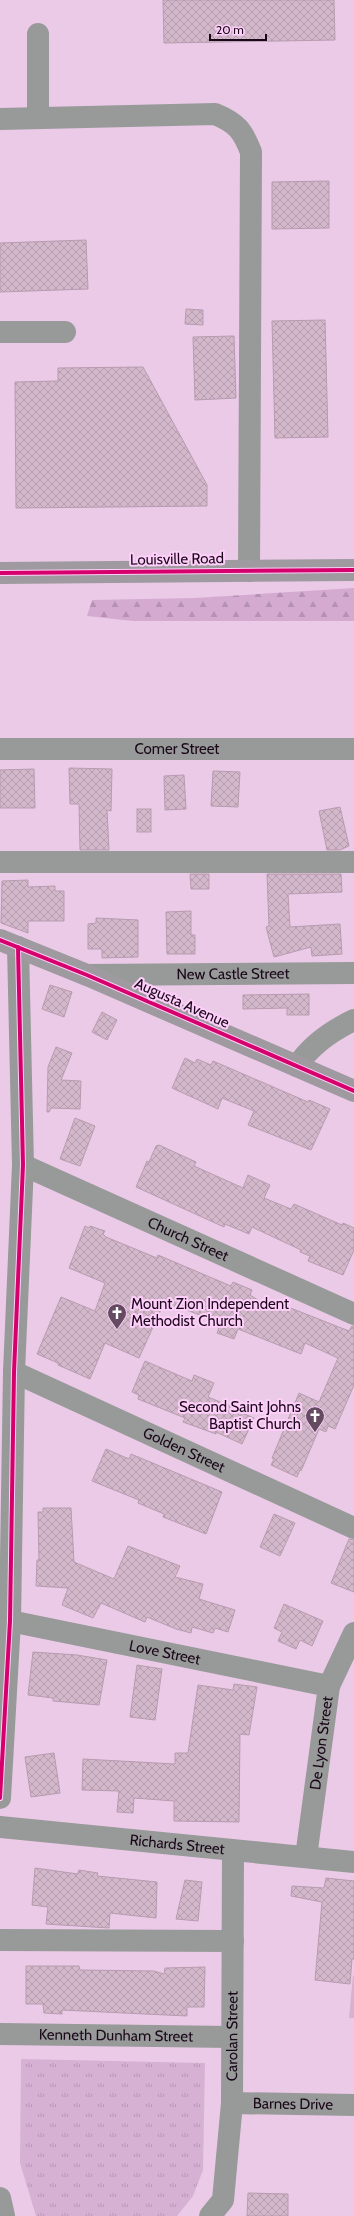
<svg xmlns="http://www.w3.org/2000/svg" width="354" height="2216" viewBox="0 0 354 2216" font-family="Cabin,sans-serif">
<defs>
<pattern id="grass-tufts" width="24" height="20" patternUnits="userSpaceOnUse"><rect width="24" height="20" fill="#d6b1d3"/><path d="M3 7l-1-3M5 7V3M7 7l1-3M15 17l-1-3M17 17v-4M19 17l1-3" fill="none" stroke="#b797b5"/></pattern>
<pattern id="forest-firs" width="22" height="20" patternUnits="userSpaceOnUse"><rect width="22" height="20" fill="#d4aad1"/><path d="M5 1l3.5 6h-7zM16 11l3.5 6h-7z" fill="#b591b3"/></pattern>
<pattern id="building-cross-hatch" width="8" height="8" patternUnits="userSpaceOnUse"><rect width="8" height="8" fill="#d3b8cb"/><path d="M0 0l8 8M0 8l8-8" fill="none" stroke="#b59dae"/></pattern>
</defs>
<rect width="100%" height="100%" fill="#ebcae8"/>
<path fill="url(#grass-tufts)" d="M21 2059 205 2063 203 2170 193 2196 177 2216H36L20 2163Z"/>
<path fill="url(#forest-firs)" d="M354 588V621H133L87 616 92 600 195 598Z"/>
<path fill="#d6b1d3" d="M353 1975 354 1976V2018H349Z"/>
<g fill="url(#building-cross-hatch)" stroke="#b79baf">
<path d="M163 0H334L335 40 164 43Z"/>
<path d="M329 181V228L272 229V182Z"/>
<path d="M86 240 88 289 0 292V243Z"/>
<path d="M186 309 203 310V325L185 324Z"/>
<path d="M325 320 328 437 275 438 272 321Z"/>
<path d="M234 336 236 398 195 400 193 337Z"/>
<path d="M143 367 207 485V506L16 508 15 382 58 381V368Z"/>
<path d="M69 768 112 769 111 811 107 810 109 850H80L79 804H70Z"/>
<path d="M34 769 35 808H0V770Z"/>
<path d="M213 771 240 772 238 807 211 806Z"/>
<path d="M184 775 186 809 165 810 164 776Z"/>
<path d="M340 807 349 846 340 850H327L319 811Z"/>
<rect x="137" y="809" width="14" height="23"/>
<path d="M190 874H209V889H191Z"/>
<path d="M267 874H341L342 892 288 894 290 927 340 924 342 954 312 956 311 947 274 957 266 927 269 926Z"/>
<path d="M28 880V887L55 886V891H64V921H28V933L1 923 2 881Z"/>
<path d="M191 911V935H195V954H167L166 912Z"/>
<path d="M96 918 138 920V957L102 958V949H88V924L96 923Z"/>
<path d="M50 985 72 992 64 1017 42 1009Z"/>
<path d="M309 994V1015H287V1008L243 1009V995Z"/>
<path d="M102 1012 117 1020 107 1040 92 1032Z"/>
<path d="M56 1047 72 1053 61 1080 81 1081 80 1109 51 1108 49 1112H47L48 1067Z"/>
<path d="M185 1058 195 1063 197 1059 211 1065 213 1061 308 1102 309 1100 330 1109 311 1150 248 1125 254 1111 222 1098 218 1109 172 1088Z"/>
<path d="M75 1118 95 1126 80 1166 60 1159Z"/>
<path d="M159 1145 196 1162 194 1166 243 1188 248 1175 270 1185 264 1198 291 1209 294 1204 342 1225 343 1223 354 1228V1250L343 1275 308 1261 310 1256 300 1252 301 1250 252 1227 249 1234 225 1224 224 1227 136 1187 147 1161 149 1162 156 1146Z"/>
<path d="M85 1226 89 1228 90 1226 105 1231 103 1234 106 1237 157 1258 158 1255 231 1286 233 1282 252 1290 250 1295 275 1311 277 1306 282 1307 283 1305 349 1331 352 1326H354V1385L335 1429 328 1426 326 1432 319 1429 301 1471 300 1470 297 1477 271 1465 274 1459 272 1458 299 1393 319 1402 338 1358 305 1343 301 1354 238 1329 234 1339 217 1333 221 1323 179 1307 177 1310 163 1305 139 1358 105 1343 90 1379 58 1365V1363L37 1354 61 1297 95 1311 105 1283 69 1268Z"/>
<path d="M145 1361 192 1381 194 1375 214 1383 208 1397 230 1406V1408L254 1418 242 1444 216 1432V1434L183 1422 185 1418 138 1399 139 1395 132 1392Z"/>
<path d="M106 1449 129 1459 131 1454 222 1492 206 1534 163 1517 164 1514 138 1503 139 1500 92 1481Z"/>
<path d="M43 1508H71L74 1562 114 1579 128 1546 180 1566 175 1577 203 1584 199 1599 235 1610 228 1632 215 1628 213 1633 192 1627 191 1633 176 1629 147 1617 145 1622 101 1603 93 1618 62 1605 68 1588 36 1586 37 1560H39L38 1512H43Z"/>
<path d="M274 1514 295 1523 280 1556 260 1547Z"/>
<path d="M349 1539 354 1540V1592L331 1583Z"/>
<path d="M284 1604 323 1621 312 1646 300 1640 296 1649 278 1641 282 1632 274 1628Z"/>
<path d="M33 1652 77 1655 107 1660 99 1705 53 1701V1698L28 1695Z"/>
<path d="M137 1665 162 1669 155 1720 130 1717Z"/>
<path d="M234 1684 257 1687 249 1735 240 1734 239 1822 174 1821V1801L134 1798 133 1813 117 1812 119 1791 82 1790 83 1759 175 1764V1753H188L198 1685 233 1690Z"/>
<path d="M54 1753 60 1793 31 1797 25 1757Z"/>
<path d="M35 1868 78 1874 79 1870 98 1873 97 1876 157 1882 156 1918 110 1913 109 1928 46 1924 48 1907 32 1905Z"/>
<path d="M326 1878 354 1881V1959H352L350 1984 315 1980 322 1902 291 1896 292 1886 324 1888Z"/>
<path d="M185 1880 202 1882 198 1921 176 1919Z"/>
<path d="M26 1966H79L80 1970 154 1971 164 1974 165 1968 205 1967 204 2007H187V2016L62 2010V2014L44 2013 43 2004H26Z"/>
<path d="M248 2193 288 2194V2216H247Z"/>
</g>
<g fill="none" stroke-linecap="round" stroke-linejoin="round">
<g stroke="#979a98" stroke-width="22">
<path d="M38 34V118"/>
<path d="M0 119 215 114C237 123 243 131 251 152L249 571"/>
<path d="M0 332H65"/>
<path id="s1" d="M0 749H354"/>
<path d="M0 862H354"/>
<path id="s2" d="M87 975 354 973"/>
<path d="M297 1066C311 1045 331 1031 354 1020"/>
<path id="s3" d="M23 1165 354 1314"/>
<path id="s4" d="M14 1372 354 1528"/>
<path id="s5" d="M0 1621H10L329 1686"/>
<path d="M0 1798 10 1621 14 1372 23 1165 18 947"/>
<path id="s6" d="M0 1827 354 1862"/>
<path id="s7" d="M306 1857 329 1686 354 1633"/>
<path d="M0 1940 233 1941"/>
<path id="s8" d="M0 2034 232 2037"/>
<path id="s9" d="M232 2103 354 2105"/>
<path d="M0 2198 4 2216"/>
<path id="s10" d="M210 2216 223 2200 232 2103 233 1851"/>
</g>
<g stroke="#9e9a9f" stroke-width="22">
<path d="M0 573 354 570"/>
<path d="M0 940 87 975 354 1091"/>
</g>
<defs>
<g id="cycleway">
<path d="M0 573 354 570"/>
<path d="M0 940 87 975 354 1091"/>
<path d="M0 1798 10 1621 14 1372 23 1165 18 947"/>
</g>
</defs>
<use href="#cycleway" stroke="#fecffa" stroke-width="6"/>
<use href="#cycleway" stroke="#d6006c" stroke-width="4"/>
</g>
<defs>
<symbol id="church-pin" viewBox="-11 -11 22 30"><path d="M0 17L-7.5 6A9.5 9.5 0 1 1 7.5 6Z" fill="#644b62" stroke="#fecffa"/><path d="M-1.2-6h2.4v3.5h3.3v2.4h-3.3V6h-2.4V-.1h-3.3v-2.4h3.3Z" fill="#fff"/></symbol>
</defs>
<g fill-rule="evenodd">
<use href="#church-pin" x="106" y="1302" width="22" height="30"/>
<use href="#church-pin" x="304" y="1405" width="22" height="30"/>
</g>
<g text-anchor="middle" stroke-width="4" stroke-linejoin="round" paint-order="stroke">
<g font-size="15" fill="#1b071a" stroke="#fecffa">
<text transform="translate(177 559) rotate(-1)" y="5">Louisville Road</text>
<text dy="5" stroke="none"><textPath href="#s1" startOffset="177">Comer Street</textPath></text>
<text dy="5" stroke="none"><textPath href="#s2" startOffset="146">New Castle Street</textPath></text>
<text transform="translate(182 1003) rotate(24)" y="5">Augusta Avenue</text>
<text dy="5" stroke="none"><textPath href="#s3" startOffset="181">Church Street</textPath></text>
<text dy="5" stroke="none"><textPath href="#s4" startOffset="187">Golden Street</textPath></text>
<text dy="5" stroke="none"><textPath href="#s5" startOffset="168">Love Street</textPath></text>
<text dy="5" stroke="none"><textPath href="#s7" startOffset="115">De Lyon Street</textPath></text>
<text dy="5" stroke="none"><textPath href="#s6" startOffset="178">Richards Street</textPath></text>
<text dy="5" stroke="none"><textPath href="#s8" startOffset="116">Kenneth Dunham Street</textPath></text>
<text dy="5" stroke="none"><textPath href="#s10" startOffset="185">Carolan Street</textPath></text>
<text dy="5" stroke="none"><textPath href="#s9" startOffset="61">Barnes Drive</textPath></text>
</g>
<g font-size="15" fill="#1b071a" stroke="#fecffa" text-anchor="start">
<text x="131" y="1309">Mount Zion Independent<tspan x="131" dy="17">Methodist Church</tspan></text>
<text x="301" y="1412" text-anchor="end">Second Saint Johns<tspan x="301" dy="17">Baptist Church</tspan></text>
</g>
</g>
<path d="M210 34v6h56v-6" fill="none" stroke="#1b071a" stroke-width="2"/>
<text x="216" y="34" font-size="12" fill="#1b071a" stroke="#fecffa" stroke-width="3" paint-order="stroke">20 m</text>
</svg>
